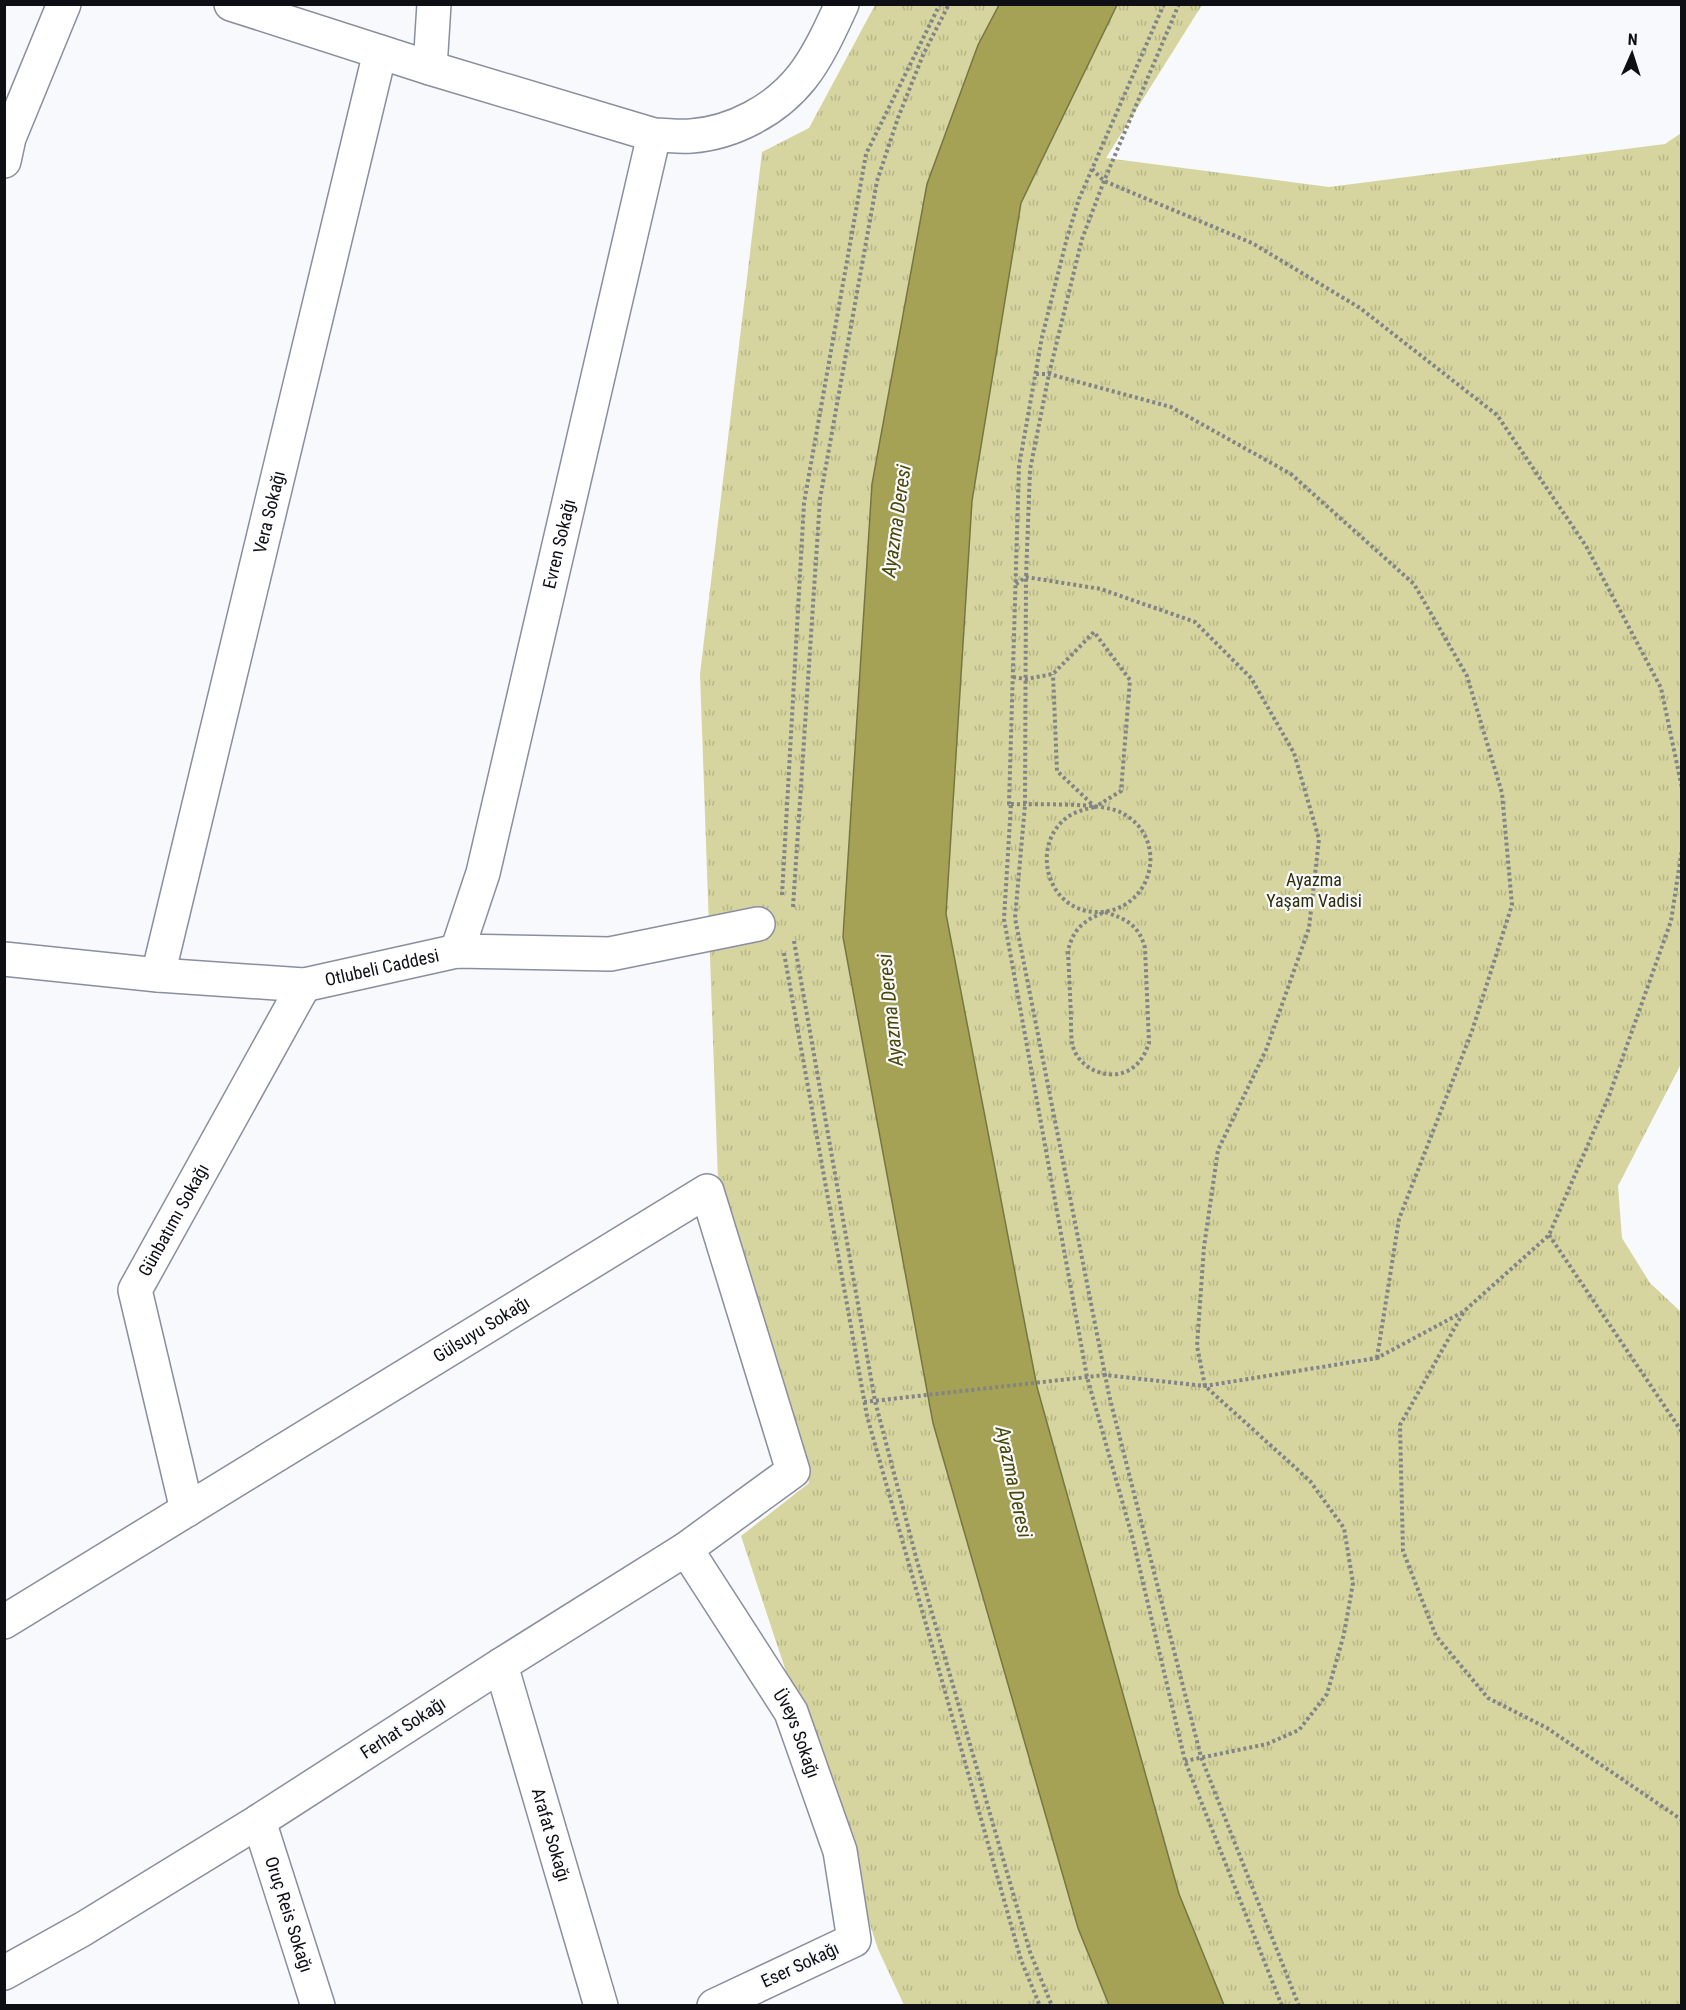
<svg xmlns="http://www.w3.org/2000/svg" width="1686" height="2010" viewBox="0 0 1686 2010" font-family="'Roboto Condensed',sans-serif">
<defs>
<pattern id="park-tufts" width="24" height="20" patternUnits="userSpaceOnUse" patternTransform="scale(1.5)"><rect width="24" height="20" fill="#d6d59f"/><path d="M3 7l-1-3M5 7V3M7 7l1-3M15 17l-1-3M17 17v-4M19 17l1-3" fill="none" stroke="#b6b688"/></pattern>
</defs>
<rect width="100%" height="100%" fill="#f7f9fc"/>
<g fill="url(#park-tufts)">
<path d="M875 5H999L978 45 927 184 872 484 843 937 933 1423 1078 1928 1109 2005H904L878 1949 741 1536 809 1483 718 1181 700 674 762 152 809 128Z"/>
<path d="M1117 5H1202L1106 158 1329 187 1665 144 1681 133V1064L1618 1186 1622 1238 1650 1283 1681 1312V2005H1224L1179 1894 1037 1387 946 914 972 501 1021 203Z"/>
</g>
<path fill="#a5a255" stroke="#777642" stroke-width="1.5" d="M999 5H1117L1021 203 972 501 946 914 1037 1387 1179 1894 1224 2005H1109L1078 1928 933 1423 843 937 872 484 927 184 978 45Z"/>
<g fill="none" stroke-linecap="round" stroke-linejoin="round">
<defs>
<g id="minor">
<path d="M231 4 430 68 654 135C666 135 679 137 691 136 733 133 776 110 802 77 818 57 831 28 842 4"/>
<path d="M430 68 434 4"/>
<path d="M4 161 9 138 64 4"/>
<path id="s1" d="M457 951 483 873 654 135"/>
<path id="s2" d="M4 959 158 975 304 985 457 951 610 954 758 924"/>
<path id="s3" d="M158 975 380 52"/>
<path id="s4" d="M187 1510 135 1290 304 985"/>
<path id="s5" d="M686 1549 791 1712 840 1851 854 1940 714 2006"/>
<path id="s6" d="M4 1622 707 1191 793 1471 686 1549 501 1665 259 1821 83 1929 4 1973"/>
<path id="s7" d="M501 1665 601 2006"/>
<path id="s8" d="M259 1821 318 2006"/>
</g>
</defs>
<use href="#minor" stroke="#898ea0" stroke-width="36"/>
<g stroke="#828488" stroke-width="4" stroke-dasharray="3 3" stroke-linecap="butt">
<path d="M1164 4 1079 199 1067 238 1042 337 1019 466 1009 804H1011L1004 919 1087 1377 1132 1536 1185 1761 1282 2006"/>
<path d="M1179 4 1104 181 1082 239 1049 374 1030 470 1026 577 1025 805 1015 918 1109 1395 1201 1757 1299 2006"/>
<path d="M1092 169 1104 181 1252 243 1360 308 1497 415 1586 546 1661 688 1682 788"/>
<path d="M1036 374H1049L1171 407 1291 474 1414 584 1467 676 1502 793 1512 905 1472 1031 1399 1219 1377 1358"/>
<path d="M1016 584 1026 577 1101 589 1195 622 1251 678 1294 753 1319 839 1309 928 1266 1050 1218 1150 1204 1247 1197 1346 1205 1386 1310 1481 1344 1528 1353 1583 1344 1634 1327 1694 1299 1730 1267 1744 1185 1761"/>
<path d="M1013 677 1026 679 1053 674 1094 632 1130 680 1121 791 1095 807 1057 771 1053 674"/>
<path d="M1011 804C1037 805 1099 802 1120 812 1172 837 1153 913 1096 912 1046 911 1029 843 1069 816 1077 811 1086 809 1095 807"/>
<path d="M782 895 804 503 866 154 940 4"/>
<path d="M793 907 820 499 877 181 898 118 923 55 949 4"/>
<path d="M1105 912C1126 919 1139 925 1145 948L1149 1043C1144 1058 1135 1071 1118 1074 1098 1077 1076 1064 1072 1043 1071 1035 1071 1024 1071 1016 1070 994 1069 972 1068 951 1073 929 1084 920 1105 912Z"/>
<path d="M794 941 875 1401 917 1561 1030 1952 1052 2006"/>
<path d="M784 953 867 1416 1021 1960 1040 2006"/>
<path d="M1549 1235 1682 1432"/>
<path d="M1463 1313 1400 1425 1403 1551 1436 1636 1488 1698 1547 1728 1682 1820"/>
<path d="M864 1402 1105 1375 1205 1386 1377 1358 1463 1312 1549 1235 1609 1096 1671 921 1682 849"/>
</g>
<use href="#minor" stroke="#fff" stroke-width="33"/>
</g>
<g text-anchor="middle" stroke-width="4.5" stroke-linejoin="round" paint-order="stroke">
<g font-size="18" fill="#0d0f15" stroke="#f7f9fc">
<text dy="6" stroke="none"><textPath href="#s3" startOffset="476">Vera Sokağı</textPath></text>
<text dy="6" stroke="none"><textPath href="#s1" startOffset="420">Evren Sokağı</textPath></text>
<text dy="6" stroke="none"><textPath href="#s2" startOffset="381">Otlubeli Caddesi</textPath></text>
<text dy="6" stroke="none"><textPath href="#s4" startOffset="306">Günbatımı Sokağı</textPath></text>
<text dy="6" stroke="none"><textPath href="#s6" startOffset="560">Gülsuyu Sokağı</textPath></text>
<text transform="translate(403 1728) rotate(-33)" y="6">Ferhat Sokağı</text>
<text dy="6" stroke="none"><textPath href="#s5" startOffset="216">Üveys Sokağı</textPath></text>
<text dy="6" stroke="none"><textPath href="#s7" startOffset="177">Arafat Sokağı</textPath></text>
<text dy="6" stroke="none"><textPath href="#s8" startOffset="98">Oruç Reis Sokağı</textPath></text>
<text transform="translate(800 1965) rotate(-25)" y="6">Eser Sokağı</text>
</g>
<g font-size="18" fill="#2f2d0a" stroke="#f7f9fc">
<text x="1314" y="886">Ayazma<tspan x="1314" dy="21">Yaşam Vadisi</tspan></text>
</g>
<g font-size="20" font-style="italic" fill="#494607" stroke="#f7f9fc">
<text transform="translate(896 521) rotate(-82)" y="7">Ayazma Deresi</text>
<text transform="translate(890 1010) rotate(-96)" y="7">Ayazma Deresi</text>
<text transform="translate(1014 1482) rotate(78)" y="7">Ayazma Deresi</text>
</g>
</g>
<rect width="1686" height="2010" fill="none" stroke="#0d0f15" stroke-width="12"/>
<g transform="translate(1632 54) rotate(3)" stroke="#f7f9fc" stroke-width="4.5" paint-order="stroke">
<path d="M0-4.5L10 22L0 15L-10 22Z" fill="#0d0f15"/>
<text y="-9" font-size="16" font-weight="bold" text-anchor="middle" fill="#0d0f15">N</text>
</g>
</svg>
